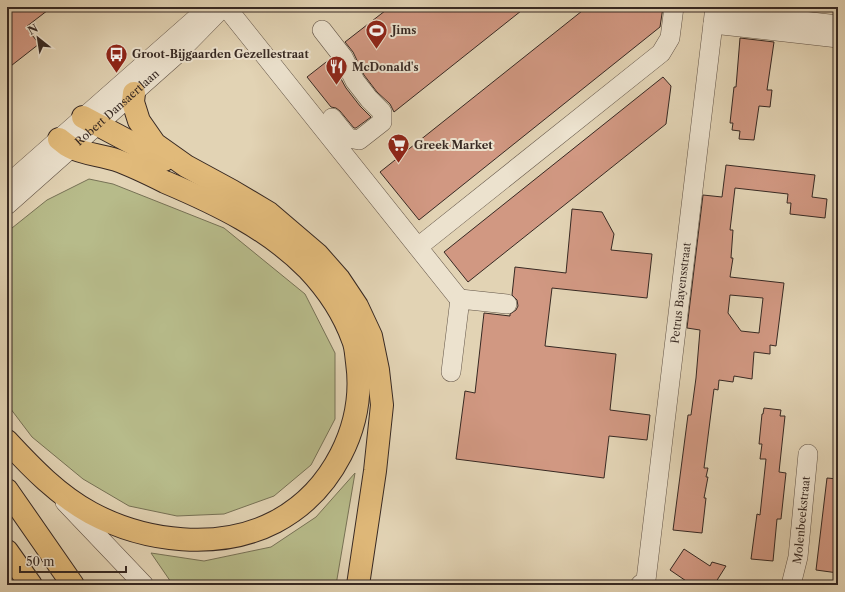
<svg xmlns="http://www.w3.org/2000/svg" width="845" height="592" viewBox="0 0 845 592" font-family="'Libre Caslon Text',serif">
<rect width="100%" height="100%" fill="#e2d3b4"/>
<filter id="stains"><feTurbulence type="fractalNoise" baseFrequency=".005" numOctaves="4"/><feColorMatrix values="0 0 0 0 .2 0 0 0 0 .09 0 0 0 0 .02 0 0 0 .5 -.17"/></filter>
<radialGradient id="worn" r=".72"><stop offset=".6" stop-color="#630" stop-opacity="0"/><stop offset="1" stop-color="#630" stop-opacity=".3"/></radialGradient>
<g fill="#b7bb8a" stroke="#777256">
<path d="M89 179 113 184 224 228 305 294 335 353V419L311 465 274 496 224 514 177 516 129 506 83 479 32 437 7 404V232L47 200Z"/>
<path d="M355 473 336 585H173L151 553 204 561 271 547 316 517Z"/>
</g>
<g fill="#d19882" stroke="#372923" fill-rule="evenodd">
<path d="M7 7H52L26 27 39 44 7 69Z"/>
<path d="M390 7H526L394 112 390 104 377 92 364 75 353 52 345 42Z"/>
<path d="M587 7H663L660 27 419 220 380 172Z"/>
<path d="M740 38 774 42 767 90H772L770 107 759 106 754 140 739 139 740 131 732 130 733 123H730L734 87H736Z"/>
<path d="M330 59 346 88 360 106 371 117 356 128H354L340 111 336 108 331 107 307 77Z"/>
<path d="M663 77 671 86 666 124 468 282 444 252Z"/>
<path d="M726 165 815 175 812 197 827 199 825 218 790 214 791 203H787L788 194 735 188 730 230H733L731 258H733L730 277 784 283 776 346 770 345V354L754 352 752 379 734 376 733 382 719 380 718 390 714 389 704 468H708L706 477H708L704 498H706L702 533 673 530 688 415H691L696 378 700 330 687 328 703 195 722 197ZM730 295 763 298 759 333 741 331 728 313Z"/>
<path d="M572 209 602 212 614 234 611 250 652 254 647 298 552 288 545 346 616 354 610 410 650 415 647 440 609 436 604 478 456 459 465 391 475 393 484 313 510 316V314L516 310 518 306 517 300 512 295 515 267 566 273Z"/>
<path d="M764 408 781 410 780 416H785L779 472 786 473 781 519H777L773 561 751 559 757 514 760 515 766 459H760L762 444H759L762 414H763Z"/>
<path d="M827 478 838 479V573L816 570Z"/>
<path d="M684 549 710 566 712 562 726 566 714 585H692L670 570Z"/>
</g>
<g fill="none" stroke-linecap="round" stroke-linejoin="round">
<defs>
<g id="minor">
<path d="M226 7 460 300"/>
<path d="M715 11 838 25"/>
<path d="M713 24 838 38"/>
<path d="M322 30 343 57 355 81 369 99 382 112V122L359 140 348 138 332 118"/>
<path d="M7 185 200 15"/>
<path id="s1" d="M7 205 176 55 223 7"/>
<path d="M418 247 661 53 670 38 674 7"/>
<path d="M451 372 460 299 507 304"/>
<path d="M65 502 144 585"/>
<path id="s2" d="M640 585 646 580 715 7"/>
<path id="s3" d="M791 585 798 557 808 454"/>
</g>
<g id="highway">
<path d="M134 93 133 102 139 121 155 144 186 166 232 191 269 213 317 254 339 279 357 306 371 336 378 370 382 405 375 471 358 585"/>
<path d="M83 117 164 160"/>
<path d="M7 441C32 468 58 495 91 513 145 542 219 551 275 522 332 492 366 426 357 362 356 355 356 347 353 340 344 315 327 289 308 269 269 229 217 204 165 182 149 174 133 166 116 160 102 155 82 154 70 147 66 145 62 141 59 139"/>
<path d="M7 490 73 585"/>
<path d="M7 551 31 585"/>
</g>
</defs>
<use href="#minor" stroke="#625447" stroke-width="20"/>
<use href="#highway" stroke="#372923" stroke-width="24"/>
<use href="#minor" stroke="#ece2ce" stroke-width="19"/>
<use href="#highway" stroke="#e1ba7a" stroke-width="22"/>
</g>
<defs>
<symbol id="stadium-pin" viewBox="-11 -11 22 30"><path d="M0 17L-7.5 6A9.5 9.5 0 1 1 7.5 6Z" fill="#8f2418" stroke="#ece2ce"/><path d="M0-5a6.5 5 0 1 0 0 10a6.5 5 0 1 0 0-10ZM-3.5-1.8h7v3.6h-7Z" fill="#fff"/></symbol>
<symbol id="bus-pin" viewBox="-11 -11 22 30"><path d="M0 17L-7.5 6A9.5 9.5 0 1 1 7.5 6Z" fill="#8f2418" stroke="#ece2ce"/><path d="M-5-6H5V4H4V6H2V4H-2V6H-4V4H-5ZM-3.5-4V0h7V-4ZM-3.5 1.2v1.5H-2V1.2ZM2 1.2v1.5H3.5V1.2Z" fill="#fff"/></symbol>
<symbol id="restaurant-pin" viewBox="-11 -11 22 30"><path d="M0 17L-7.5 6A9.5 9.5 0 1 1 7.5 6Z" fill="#8f2418" stroke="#ece2ce"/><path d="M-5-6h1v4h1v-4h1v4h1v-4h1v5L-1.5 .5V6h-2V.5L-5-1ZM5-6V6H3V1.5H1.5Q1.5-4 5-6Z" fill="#fff"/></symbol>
<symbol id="supermarket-pin" viewBox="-11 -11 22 30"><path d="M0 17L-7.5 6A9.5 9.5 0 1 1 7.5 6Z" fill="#8f2418" stroke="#ece2ce"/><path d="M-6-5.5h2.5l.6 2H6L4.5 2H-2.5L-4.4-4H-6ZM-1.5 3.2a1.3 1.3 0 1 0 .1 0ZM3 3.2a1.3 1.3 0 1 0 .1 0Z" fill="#fff"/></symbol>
</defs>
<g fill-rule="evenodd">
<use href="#stadium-pin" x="364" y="18" width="25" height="34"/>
<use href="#bus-pin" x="104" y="42" width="25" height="34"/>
<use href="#restaurant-pin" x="324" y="54" width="25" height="34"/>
<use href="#supermarket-pin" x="386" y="132" width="25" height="34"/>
</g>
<g text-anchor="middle" stroke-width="4" stroke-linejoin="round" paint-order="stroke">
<g font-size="11" font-weight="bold" fill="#372923" stroke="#ece2ce" text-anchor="start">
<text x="392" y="34">Jims</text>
<text x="132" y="58">Groot-Bijgaarden Gezellestraat</text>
<text x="352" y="71">McDonald's</text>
<text x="414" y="149">Greek Market</text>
</g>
<g font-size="11" fill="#372923" stroke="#ece2ce">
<text dy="4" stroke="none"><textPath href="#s1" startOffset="147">Robert Dansaertlaan</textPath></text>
<text dy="4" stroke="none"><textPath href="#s2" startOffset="297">Petrus Bayensstraat</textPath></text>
<text dy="4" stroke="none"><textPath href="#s3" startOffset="66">Molenbeekstraat</textPath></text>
</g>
</g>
<rect width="845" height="592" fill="none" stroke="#e2d3b4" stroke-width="24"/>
<rect x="8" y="8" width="829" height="576" fill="none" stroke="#372923" stroke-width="2"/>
<rect x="12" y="12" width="821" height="568" fill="none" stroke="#372923"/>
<g transform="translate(38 38) rotate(330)" stroke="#ece2ce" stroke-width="3" paint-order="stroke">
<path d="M0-3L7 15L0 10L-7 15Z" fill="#372923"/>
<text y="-6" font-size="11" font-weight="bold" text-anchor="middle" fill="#372923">N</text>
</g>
<path d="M20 566v6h106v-6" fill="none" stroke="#372923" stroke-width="2"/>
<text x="26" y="566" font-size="12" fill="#372923" stroke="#ece2ce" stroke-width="3" paint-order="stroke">50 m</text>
<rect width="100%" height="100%" filter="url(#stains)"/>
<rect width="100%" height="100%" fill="url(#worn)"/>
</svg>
